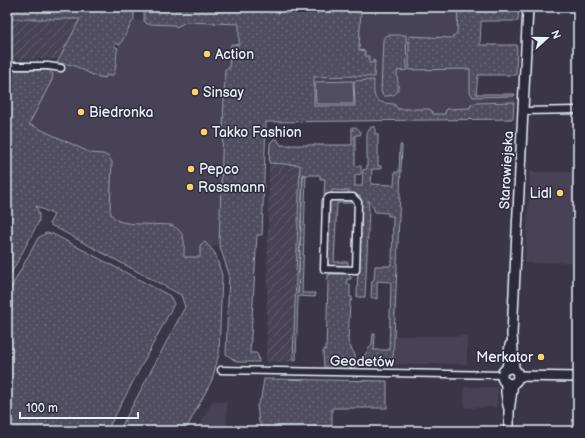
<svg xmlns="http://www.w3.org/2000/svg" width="585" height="438" viewBox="0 0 585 438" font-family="'Balsamiq Sans',sans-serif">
<defs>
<pattern id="industrial-furrows" width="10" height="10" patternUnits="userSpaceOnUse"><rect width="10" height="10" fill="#464354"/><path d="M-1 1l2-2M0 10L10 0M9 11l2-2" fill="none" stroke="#615f6d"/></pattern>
<pattern id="green-dots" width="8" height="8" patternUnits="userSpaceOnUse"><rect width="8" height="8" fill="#504e5f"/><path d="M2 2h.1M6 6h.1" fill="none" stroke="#696877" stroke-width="1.8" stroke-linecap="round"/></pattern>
</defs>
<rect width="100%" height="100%" fill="#3a3648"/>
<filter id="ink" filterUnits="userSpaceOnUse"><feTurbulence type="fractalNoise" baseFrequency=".025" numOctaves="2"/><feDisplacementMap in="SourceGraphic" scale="8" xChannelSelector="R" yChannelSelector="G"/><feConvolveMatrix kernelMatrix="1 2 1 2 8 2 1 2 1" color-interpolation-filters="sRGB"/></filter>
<g filter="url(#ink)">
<g fill="#464354">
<path d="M289 7H519L518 21H481L476 94H515L513 119 285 122Z"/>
<path d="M134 20 144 21 147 24 176 25V27L186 22 241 24 220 222 219 244 211 248 205 242 200 257H184V241L182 234 177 228 171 225 123 223 115 219 111 213 110 210 112 162 109 157 103 154 91 153 29 124 52 80 53 74 51 72 57 63 73 65 105 78 106 76H111L115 72 117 53 118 48 132 21Z"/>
<path d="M530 172H578V262L525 263Z"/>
<path d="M395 336H467V364H394Z"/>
<path d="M464 387H498L497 407 465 408Z"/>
<path d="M212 401 227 402 226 431H197Z"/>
</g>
<g fill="url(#industrial-furrows)">
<path d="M7 19H80L60 59H30L29 60H22L7 58Z"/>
<path d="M269 163 300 165 293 362H266Z"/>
</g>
<g fill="url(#green-dots)" stroke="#9ca0ac">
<path d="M11 7H134V20L132 22 120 45 116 43 114 46 118 48C115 56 118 68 113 75L106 76 105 78 95 76 73 65 57 63 80 19H11Z"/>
<path d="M144 7H361L359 50 365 51V56H369V63H373V60L375 61 374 77 354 76 314 77V106H355L354 81 374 80C373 100 375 103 394 104L398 109H429L432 111 433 114H445L446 109 470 108 471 105 475 103 514 102 513 119 266 122 262 235H257L250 353H256L258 355 259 362H237L226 354 229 274 219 244 225 69H229L231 44 239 45V24L186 22 176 27 175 25 147 24 144 21Z"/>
<path d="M458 7H519L518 21H481L480 45H517L516 75H478L476 94H515L514 96 473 97 470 92V69L409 70V36L451 38 457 33Z"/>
<path d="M389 35H406L407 70 397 71C397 86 404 97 383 96L381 91 383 40 385 36Z"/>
<path d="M7 70H48L53 74 52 80 29 124 91 153 103 154 109 157 112 162 110 210C111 215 114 219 119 221 128 225 159 224 171 225 187 233 184 241 184 257H200V245L205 242 215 253 222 275 219 354 212 380 185 431H119L185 307 181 295 49 224 54 215 36 206 39 214V221L7 281Z"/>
<path d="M352 127C356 127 360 129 361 134L360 135H355V166H361V174L355 175V186H362L363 170 367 169V133L371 127H375V134H378V166H381V169H372L371 184 394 185 395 172H399L400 145H402L393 362H364V356L372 344 373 334H375L374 350H389L391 282 377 281V299L371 297 372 281 374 279 375 266H390L391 263H392L393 216H388V213L375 212 373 207 368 200 369 210 365 297H357L360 196 349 195V191L332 190V194H324L325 179H320V175H303L298 294 303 175H306L302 293H315V297L298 296 296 360H293L300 165 269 163 270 143 274 139H277L281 145H352Z"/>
<path d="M332 199 350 200V203H337L334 262H348V267H331L327 262 329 203Z"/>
<path d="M46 233 53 234 170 296 174 304 107 431H7V295L38 238Z"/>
<path d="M331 274H348L351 277V279H347V284H350V297H352V300L350 302 348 342 355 355V370H327L324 367 323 352 326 347 328 284 327 279 328 278V275Z"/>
<path d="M264 379 387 381V408H332V429L274 431 262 428 259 422 257 406 261 398Z"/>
</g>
<path fill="#504e5f" stroke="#9ca0ac" d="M353 81 354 104H316L315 82Z"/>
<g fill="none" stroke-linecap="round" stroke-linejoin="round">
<defs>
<g id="street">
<path d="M7 66H48L61 68"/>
<path d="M523 111 578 110"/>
<path d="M330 197H353L358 202 356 270 324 269 326 201 328 198Z"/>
<path d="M221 370 503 375"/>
</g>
<g id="secondary">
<circle cx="510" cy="376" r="8"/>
<path d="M507 369 510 345"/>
<path d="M514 369 512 334 528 7"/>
<path d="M518 376 578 377"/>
<path d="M506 382V392L508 406"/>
<path d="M509 431V411L513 383"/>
</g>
</defs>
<use href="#street" stroke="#e8f1f8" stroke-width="9"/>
<use href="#secondary" stroke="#e8f1f8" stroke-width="12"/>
<use href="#street" stroke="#2f2a3d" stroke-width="6"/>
<use href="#secondary" stroke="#2f2a3d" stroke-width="9"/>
</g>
</g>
<g fill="#ffd166" stroke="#2f2a3d" stroke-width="1.5">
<circle cx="207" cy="54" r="4"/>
<circle cx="195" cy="92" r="4"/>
<circle cx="81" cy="112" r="4"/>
<circle cx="204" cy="132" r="4"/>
<circle cx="191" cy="169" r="4"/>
<circle cx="190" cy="187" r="4"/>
<circle cx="560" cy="193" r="4"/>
<circle cx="541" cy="357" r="4"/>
</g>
<g text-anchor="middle" stroke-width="3" stroke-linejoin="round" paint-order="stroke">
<g font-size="14" fill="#e8f1f8" stroke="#2f2a3d" text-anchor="start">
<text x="215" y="59">Action</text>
<text x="203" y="97">Sinsay</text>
<text x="89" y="117">Biedronka</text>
<text x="212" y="137">Takko Fashion</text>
<text x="199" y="174">Pepco</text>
<text x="198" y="192">Rossmann</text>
<text x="552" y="198" text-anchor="end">Lidl</text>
<text x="533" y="362" text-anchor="end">Merkator</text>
</g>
<g font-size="14" fill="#e8f1f8" stroke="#2f2a3d">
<text transform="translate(506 170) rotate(-87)" y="5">Starowiejska</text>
<text transform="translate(362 361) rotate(1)" y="5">Geodetów</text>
</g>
</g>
<rect width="585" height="438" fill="none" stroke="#2f2a3d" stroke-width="24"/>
<rect x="12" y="12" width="561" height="414" fill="none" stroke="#e8f1f8" stroke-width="1.5" filter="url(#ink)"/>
<g transform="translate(547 38) rotate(69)" stroke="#2f2a3d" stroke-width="3" paint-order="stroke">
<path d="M0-3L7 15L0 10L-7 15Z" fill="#e8f1f8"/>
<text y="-6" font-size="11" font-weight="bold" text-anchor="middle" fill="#e8f1f8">N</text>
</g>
<path d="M20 412v6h118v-6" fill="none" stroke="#e8f1f8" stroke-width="2"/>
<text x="26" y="412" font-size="12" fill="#e8f1f8" stroke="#2f2a3d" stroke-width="3" paint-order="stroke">100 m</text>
</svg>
